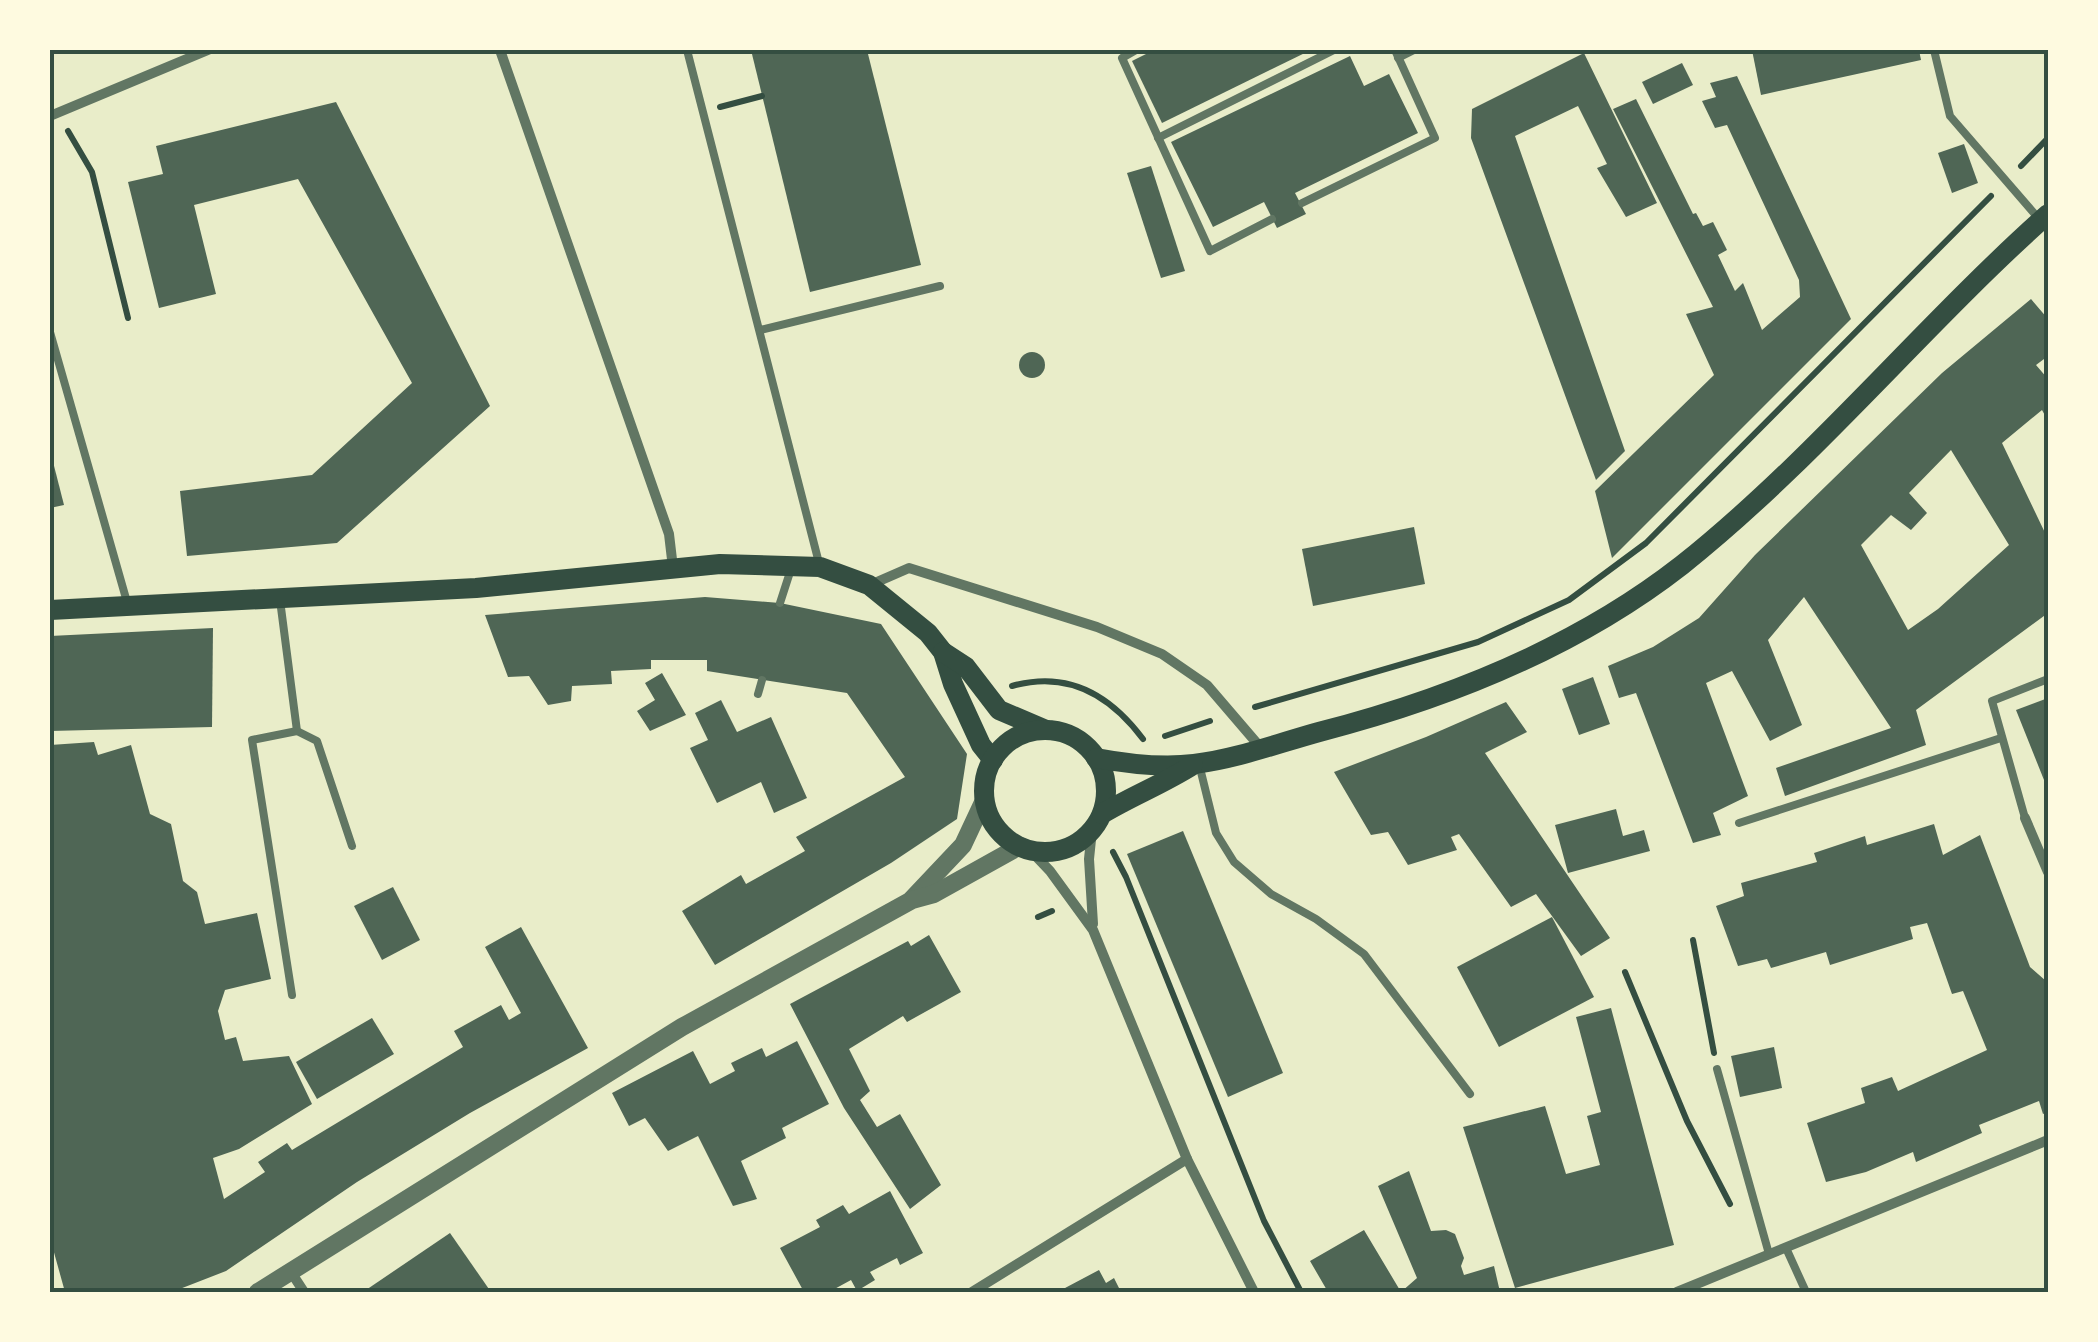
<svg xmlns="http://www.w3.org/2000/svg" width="2098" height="1342" viewBox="0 0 2098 1342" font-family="Lato,sans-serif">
<rect width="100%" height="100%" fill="#e9edc9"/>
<g fill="#4f6655" fill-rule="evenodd">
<path d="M751 50H867L921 265 810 292Z"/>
<path d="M1154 50H1311L1162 123 1132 61Z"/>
<path d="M1752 50H1919L1921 60 1761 95Z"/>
<path d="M1584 53 1657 203 1626 217 1597 168 1607 164 1578 106 1515 136 1625 451 1596 480 1471 138 1472 109Z"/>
<path d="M1350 56 1364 86 1389 74 1418 133 1295 193 1306 214 1277 228 1264 202 1213 227 1171 142Z"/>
<path d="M1682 63 1693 85 1653 104 1642 82Z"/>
<path d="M1737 76 1851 319 1612 558 1595 491 1714 375 1686 314 1713 307 1613 109 1636 99 1693 214 1696 213 1703 226 1713 222 1727 250 1718 255 1735 291 1743 283 1762 330 1800 297 1799 280 1727 125 1715 128 1702 101 1716 97 1710 83Z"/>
<path d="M336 102 490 406 337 543 187 556 180 491 312 475 412 383 298 179 194 205 216 294 159 308 128 182 163 174 156 146Z"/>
<path d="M1964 144 1978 183 1952 193 1938 153Z"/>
<path d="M1151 166 1185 271 1161 278 1127 173Z"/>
<path d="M2031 299 2048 319V356L2036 365 2048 379V421L2042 410 2002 443 2048 539V613L1916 710 1926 745 1785 796 1776 768 1891 728 1804 597 1768 640 1802 725 1770 741 1732 671 1706 683 1748 796 1713 813 1721 835 1693 843 1636 693 1619 698 1608 666 1653 647 1699 618 1755 555 1942 373ZM1951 450 2009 545 1938 609 1908 630 1861 545 1891 515 1911 530 1927 513 1909 493Z"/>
<circle cx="1032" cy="365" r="13"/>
<path d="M51 454 64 505 50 508V455Z"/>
<path d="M1414 527 1425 584 1313 606 1302 549Z"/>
<path d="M705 597 780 603 881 624 967 754 957 819 891 863 715 965 682 911 741 875 746 884 805 851 796 837 905 777 847 693 707 671V660H651V669L611 671 612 684 572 686 571 701 548 705 529 676 508 677 485 615Z"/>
<path d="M213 628 212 727 50 731V636Z"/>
<path d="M662 673 686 715 650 731 637 711 655 700 645 683Z"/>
<path d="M1593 677 1610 724 1579 735 1562 689Z"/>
<path d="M2048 698V790L2016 710Z"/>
<path d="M721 700 737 732 771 717 807 798 774 813 761 782 717 803 690 748 708 740 695 713Z"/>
<path d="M1506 702 1527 732 1485 753 1610 938 1581 956 1536 894 1511 907 1459 834 1451 837 1457 850 1408 865 1388 832 1371 835 1334 772 1426 737Z"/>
<path d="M94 742 98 755 131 745 150 814 171 824 183 881 197 892 205 924 257 913 271 979 225 990 218 1011 225 1040 236 1037 243 1061 289 1056 312 1104 239 1149 213 1158 224 1199 265 1172 258 1162 287 1143 292 1150 463 1047 454 1031 501 1005 509 1020 521 1013 485 947 521 927 588 1048 470 1113 357 1182 226 1271 172 1292H65L50 1238V745Z"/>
<path d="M1616 809 1623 836 1644 830 1650 851 1568 873 1555 825Z"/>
<path d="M1934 824 1943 855 1980 835 2030 967 2046 981 2048 1112 2043 1114 2039 1101 1979 1125 1982 1133 1916 1162 1913 1152 1866 1172 1826 1182 1807 1123 1865 1103 1861 1088 1892 1077 1898 1091 1987 1050 1963 991 1952 994 1927 923 1910 927 1913 939 1830 965 1826 952 1771 968 1767 959 1738 966 1716 906 1744 896 1741 883 1817 862 1814 853 1865 836 1867 845Z"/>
<path d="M1183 831 1283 1073 1228 1097 1127 854Z"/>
<path d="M393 887 420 940 382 960 354 906Z"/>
<path d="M1552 917 1594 997 1499 1047 1457 967Z"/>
<path d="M929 935 961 992 907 1022 903 1016 849 1049 870 1091 860 1100 877 1127 900 1114 941 1185 910 1209 844 1108 790 1004 908 941 911 946Z"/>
<path d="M1611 1008 1674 1245 1515 1288 1463 1127 1545 1106 1566 1174 1600 1165 1587 1116 1601 1112 1576 1017Z"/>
<path d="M372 1018 394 1054 317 1099 296 1062Z"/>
<path d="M797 1041 829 1104 782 1128 786 1138 741 1161 757 1199 733 1206 698 1136 668 1151 645 1118 629 1126 612 1093 693 1051 710 1084 735 1071 731 1063 762 1048 766 1057Z"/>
<path d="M1774 1047 1782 1088 1740 1097 1731 1056Z"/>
<path d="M1409 1171 1431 1231 1446 1230 1455 1234 1464 1258 1461 1266 1464 1275 1494 1266 1500 1292H1328L1310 1261 1364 1230 1401 1292 1417 1278 1378 1186Z"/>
<path d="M890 1191 923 1253 900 1265 897 1258 870 1272 875 1280 857 1291 851 1280 829 1292H804L780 1248 820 1227 816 1220 843 1205 849 1214Z"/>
<path d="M450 1233 491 1292H363Z"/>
<path d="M1099 1270 1106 1283 1114 1278 1121 1292H1067L1065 1288Z"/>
</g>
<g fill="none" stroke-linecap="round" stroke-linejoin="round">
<g stroke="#344e41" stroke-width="6">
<path d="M720 107 762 96"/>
<path d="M68 131 92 172 128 318"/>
<path d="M2021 166 2048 138"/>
<path d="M1012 686C1068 670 1111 696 1143 739"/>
<path d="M1255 707 1478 642 1569 600 1646 543 1991 196"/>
<path d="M1165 736 1210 721"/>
<path d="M1113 852 1126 877 1264 1221 1301 1292"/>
<path d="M1038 917 1052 911"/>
<path d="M1693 940 1714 1053"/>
<path d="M1625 972 1687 1121 1730 1204"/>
</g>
<g stroke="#617663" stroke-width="8">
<path d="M687 50 819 563"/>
<path d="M1136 50 1122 58 1210 251 1272 219"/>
<path d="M1934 50 1950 116 2040 220"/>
<path d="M1398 58 1414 50"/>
<path d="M1158 138 1334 50"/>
<path d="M1302 203 1435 138 1395 50"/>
<path d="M760 330 940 286"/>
<path d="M50 332 127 602"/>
<path d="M280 600 297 731 317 741 352 846"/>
<path d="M780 603 791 569"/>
<path d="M758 694 762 680"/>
<path d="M1199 764 1216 833 1234 862 1271 894 1316 919 1364 954 1470 1094"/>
<path d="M2025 818 1992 701 2048 679"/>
<path d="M1739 823 2001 738"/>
<path d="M292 995 252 740 297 731"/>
<path d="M1717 1069 1769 1254"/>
<path d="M1786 1248 1806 1292"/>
</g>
<g stroke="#617663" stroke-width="10">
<path d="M500 50 669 534 673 568"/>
<path d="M50 116 208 50"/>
<path d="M870 585 909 568 1097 627 1162 654 1207 685 1261 748"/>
<path d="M2025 818 2048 872"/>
<path d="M1092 830 1089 859 1093 924"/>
<path d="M1030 850 1050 871 1093 930 1187 1159 1254 1292"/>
<path d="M291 1272 304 1292"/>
<path d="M972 1292 1187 1159"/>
<path d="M1677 1292 2048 1140"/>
</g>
<g stroke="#617663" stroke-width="18">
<path d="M912 899 963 845 985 798"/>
<path d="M258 1292 682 1027 912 900 934 894 1020 846"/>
</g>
<g stroke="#344e41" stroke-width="20">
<path d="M50 610 476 588 720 564 820 567 869 585 928 633 943 652 953 684 981 745 993 760"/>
<path d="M943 652 966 667 999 710 1046 730"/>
<circle cx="1045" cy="791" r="61"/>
<path d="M1096 758C1128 764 1162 768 1194 764 1236 759 1279 743 1319 732 1447 699 1577 647 1682 565 1814 460 1922 326 2048 214"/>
<path d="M1102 814C1132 796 1163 784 1193 765"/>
</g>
</g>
<rect width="2098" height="1342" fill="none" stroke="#fefae0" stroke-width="105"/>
<rect x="52" y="52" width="1994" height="1238" fill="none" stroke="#344e41" stroke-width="4"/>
</svg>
